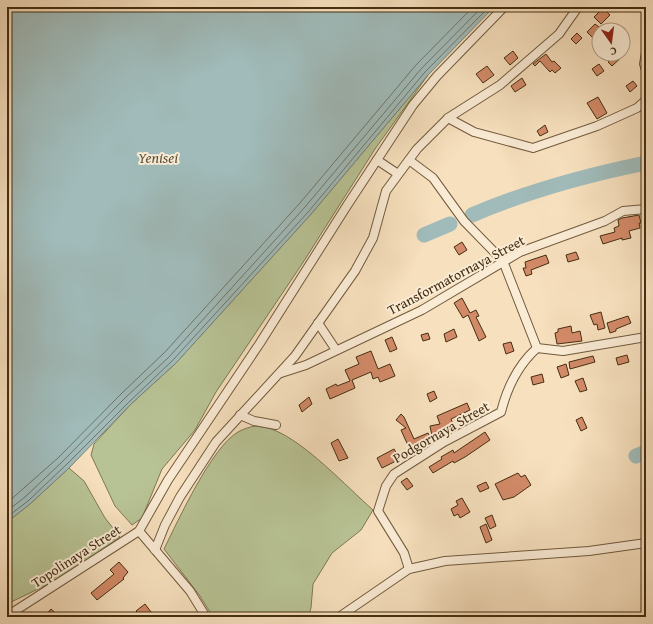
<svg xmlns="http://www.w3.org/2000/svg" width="653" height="624" viewBox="0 0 653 624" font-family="'Gentium Book Plus',serif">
<rect width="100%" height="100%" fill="#f7e0be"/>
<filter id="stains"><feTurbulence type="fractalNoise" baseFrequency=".005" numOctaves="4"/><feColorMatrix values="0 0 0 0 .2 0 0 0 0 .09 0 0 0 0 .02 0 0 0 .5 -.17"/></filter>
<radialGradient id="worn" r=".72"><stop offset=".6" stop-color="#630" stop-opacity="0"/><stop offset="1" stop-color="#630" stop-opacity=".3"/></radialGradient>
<g fill="#b8c395" stroke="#7e7853">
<path d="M428 75 375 149 302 264 216 392 195 430 162 469 142 518 132 525 115 506 91 455 94 444 131 404 176 363 312 213Z"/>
<path d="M255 426C261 427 268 427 274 430 306 443 346 486 373 510L361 530 332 553 313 584 311 608 308 617H213L200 596 164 549C179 519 211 448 238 432 243 429 250 427 255 426Z"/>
<path d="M69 468 84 481 105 518 120 537 65 576 7 604V522L30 504Z"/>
</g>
<path fill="#a0bbba" stroke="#7b8376" d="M7 7H494L428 75 312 213 176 363 131 404 69 468 30 504 7 522Z"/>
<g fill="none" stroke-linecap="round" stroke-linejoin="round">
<g stroke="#727466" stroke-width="1">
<path d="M7 503 59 457 121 394 165 352 300 203 416 65 473 7"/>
<path d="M7 511 25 497 63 461 125 398 169 357 305 207 421 69 482 7"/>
<path d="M7 517 28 501 66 465 129 402 173 360 309 211 425 72 489 7"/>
</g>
<g stroke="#a0bbba" stroke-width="15">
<path d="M472 215C528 191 587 175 646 163"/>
<path d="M424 235 450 224"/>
<path d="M636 456 646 452"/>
</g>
</g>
<g fill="#d38a68" stroke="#442e11">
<path d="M603 8 610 15 601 24 594 17Z"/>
<path d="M595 24 599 27V44L587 32Z"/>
<path d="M577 33 582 38 576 44 571 39Z"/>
<path d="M513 51 518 58 510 65 504 58Z"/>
<path d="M546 54 552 62 554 61 561 68 555 73 552 70 550 72 540 61 535 66 533 64Z"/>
<path d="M616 54H625L612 66 608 62Z"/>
<path d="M599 64 604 71 597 76 592 69Z"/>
<path d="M487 66 494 75 483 83 476 74Z"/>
<path d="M522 78 526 85 515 92 511 86Z"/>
<path d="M633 81 637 86 630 92 626 86Z"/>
<path d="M598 97 607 113 597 119 587 103Z"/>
<path d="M545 125 548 132 540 136 537 131Z"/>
<path d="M639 215 641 223H639L640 228 629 231 631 238 622 240V238L603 244 600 236 615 232 614 228 619 226 618 220 622 218Z"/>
<path d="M462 242 467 250 459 255 454 247Z"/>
<path d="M576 252 579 259 568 262 566 255Z"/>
<path d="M546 255 549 263 531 270 532 274 526 276 523 268H526L525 262Z"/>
<path d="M462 298 470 313 476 310 479 316 476 317 486 337 479 341 468 315 463 318 454 303Z"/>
<path d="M601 312 605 328 598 330 597 324 594 325 590 315Z"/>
<path d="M628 316 631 323 616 329V331L610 333 607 323Z"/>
<path d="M571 326 572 333 580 331 582 341 557 344 555 333 558 332V329Z"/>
<path d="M454 329 457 337 446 342 444 334Z"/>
<path d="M428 333 430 339 423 341 421 335Z"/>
<path d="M392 337 397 349 390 352 385 340Z"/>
<path d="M511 342 514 351 506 354 503 344Z"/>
<path d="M371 351 378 369 390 364 395 376 380 382 378 377 373 379 371 372 352 380 355 388 330 399 326 389 336 384 337 386 350 381 345 370 359 364 356 357Z"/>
<path d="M627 355 629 362 618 365 616 358Z"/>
<path d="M593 356 595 362 570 369 569 362Z"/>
<path d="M566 364 569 375 561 378 557 367Z"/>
<path d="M542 374 544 382 533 385 531 377Z"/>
<path d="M583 378 587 390 580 392 575 381Z"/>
<path d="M434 391 437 398 430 402 427 394Z"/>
<path d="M309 397 312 404 302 412 299 405Z"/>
<path d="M467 403 470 410 451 419 455 429 432 436 430 426 440 424 437 416Z"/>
<path d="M401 414 404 417 414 439 428 433 432 441 411 452 401 430 406 428 396 420Z"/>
<path d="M582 417 587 428 581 431 576 420Z"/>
<path d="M485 432 490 440 465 457 454 463 453 461 433 473 429 467 442 459 441 457 453 450 454 453Z"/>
<path d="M338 439 348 458 339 461 331 443Z"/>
<path d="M394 449 400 459 382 468 377 458Z"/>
<path d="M518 473 521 477 525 475 531 485 514 497 503 500 495 484Z"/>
<path d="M407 478 413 486 407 490 401 482Z"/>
<path d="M486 482 489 488 480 492 477 486Z"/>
<path d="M462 498 470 512 460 518 458 514 454 516 451 509 458 505 456 501Z"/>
<path d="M492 515 496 526 490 529 485 518Z"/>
<path d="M486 524 492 540 486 543 480 527Z"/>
<path d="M119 562 128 572 123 578 124 579 97 600 91 593 114 574 110 570Z"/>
<path d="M145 604 151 612 141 617 136 611Z"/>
<path d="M51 609 60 617H44Z"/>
</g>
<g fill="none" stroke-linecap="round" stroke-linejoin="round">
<defs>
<g id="minor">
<path d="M646 53 644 64 646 70"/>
<path d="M448 118 474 132 533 148 597 126 637 108 646 100"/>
<path d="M377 160 398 174"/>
<path d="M409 160 433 178 464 221 503 261 537 348"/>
<path d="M318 323 336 350"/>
<path d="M281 373 306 365 422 310 520 252 605 221 623 211 646 209"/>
<path d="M240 415 254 421 276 425"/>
<path d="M139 531 190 591 206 617"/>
<path d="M155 550 165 525 180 497 216 442 295 356 355 271 373 238 386 191 417 149 448 118 500 85 559 34 578 7"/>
<path d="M409 569 404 553 378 511 386 486 394 474 444 442 501 412C507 388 518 365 537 348L563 351 646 337"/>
<path d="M7 616 139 531 168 480 260 343 348 204 413 105 437 76 504 7"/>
<path d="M339 617 409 569 445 561 589 551 646 543"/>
</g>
</defs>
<use href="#minor" stroke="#715a3c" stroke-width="10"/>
<use href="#minor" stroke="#faebd5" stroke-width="8"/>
</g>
<g text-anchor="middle" stroke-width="4" stroke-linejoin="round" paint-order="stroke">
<g font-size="14" fill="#442e11" stroke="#faebd5">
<text transform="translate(456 275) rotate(-28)" y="5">Transformatornaya Street</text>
<text transform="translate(441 432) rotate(-30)" y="5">Podgornaya Street</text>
<text transform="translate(76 556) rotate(-33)" y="5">Topolinaya Street</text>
</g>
<g font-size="15" font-style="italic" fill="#5b513b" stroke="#faebd5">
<text x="158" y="163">Yenisei</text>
</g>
</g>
<rect width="653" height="624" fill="none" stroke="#f7e0be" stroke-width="24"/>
<rect x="8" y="8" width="637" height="608" fill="none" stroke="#442e11" stroke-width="2"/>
<rect x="12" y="12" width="629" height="600" fill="none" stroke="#442e11"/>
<g transform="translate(611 42) rotate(166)"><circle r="19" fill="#faebd5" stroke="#b19f87"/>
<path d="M0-3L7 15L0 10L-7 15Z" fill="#8f2418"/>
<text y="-6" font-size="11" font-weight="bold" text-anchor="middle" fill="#442e11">С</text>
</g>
<rect width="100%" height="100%" filter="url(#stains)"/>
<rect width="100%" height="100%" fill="url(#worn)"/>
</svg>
